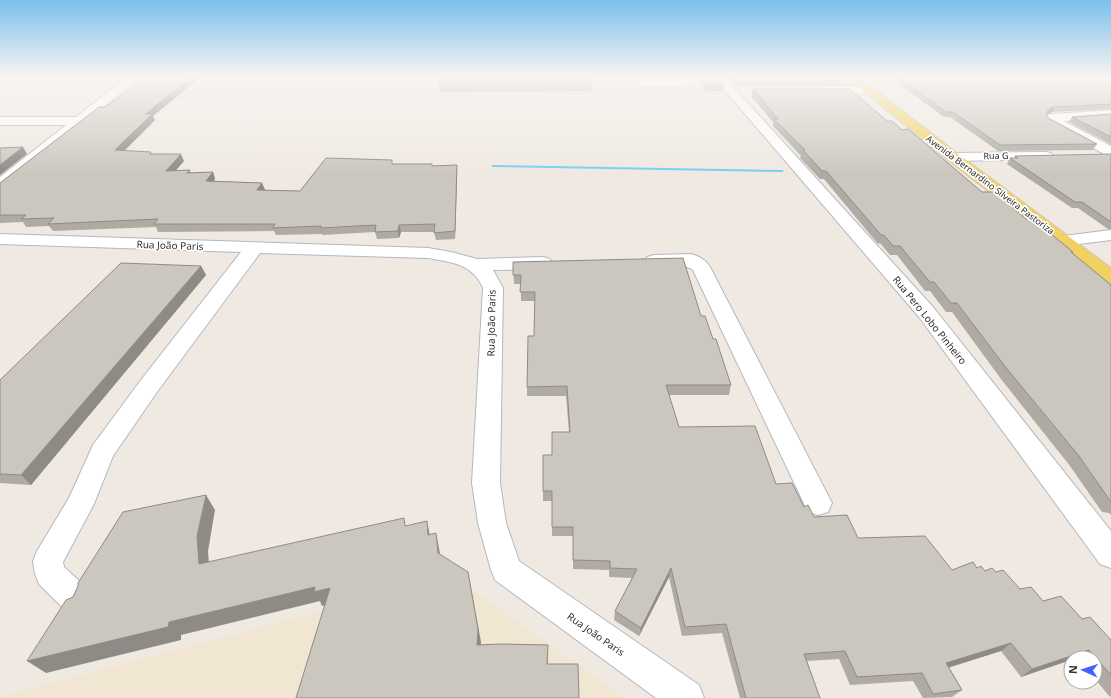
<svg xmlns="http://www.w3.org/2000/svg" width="1111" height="698" viewBox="0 0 1111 698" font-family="'Noto Sans',sans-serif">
<rect width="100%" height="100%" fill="#efe9e1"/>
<path fill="#e3e1e8" d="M196 77H710L721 94 172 99Z"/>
<path fill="#f0e6d1" d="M453 576 624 698H0V697Z"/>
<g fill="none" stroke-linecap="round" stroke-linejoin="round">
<path fill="#75cff0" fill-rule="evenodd" d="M492 165 782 170 784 171 782 172 494 167H492Z"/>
<defs>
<g id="minor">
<path d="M127 77H140L5 188 0 190V177L66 125H0V117H76Z"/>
<path d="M685 77H695L698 81 696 83 684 86 643 87 639 86 637 84 639 82 643 81 684 80 685 79Z"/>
<path d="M716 77H727L735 89 933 307 1111 531V568L1100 564 919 317 727 93Z"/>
<path d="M822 86H867L871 88 873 90 871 92 867 94 818 92 816 90 818 88Z"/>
<path d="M1111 110V118L1064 121 1111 146V156L1106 155 1046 122 1045 119 1047 115 1052 114Z"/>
<path d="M1046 152 1051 153 1053 156 1051 159 953 161 948 160 946 157 948 154 953 153Z"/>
<path d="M1111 230V240L1063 246 1057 245 1054 241 1057 237 1063 236Z"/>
<path d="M0 234 428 248 451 252 477 259 543 257 550 259 552 263 550 267 543 269 493 270 503 288 500 483 506 523 519 561 699 685 704 698H656L495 580 491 570 478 523 472 483 483 288C473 264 451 262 428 258L260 253 157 392 113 456 94 504 63 562 64 567 87 588 92 599 87 610 76 615 65 610 39 584 35 574 33 561 37 551 69 498 93 445 141 380 241 252 0 244Z"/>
<path d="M691 254C699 256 706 260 710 267L832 503 828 512 818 515 808 512 693 270C681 261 662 269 647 265L645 261 647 257 654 255Z"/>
</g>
<path id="major" d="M846 77H859L958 154 1111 268V283L1104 281 948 160Z"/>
</defs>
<use href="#minor" stroke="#b4b7c1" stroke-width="2"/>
<use href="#major" stroke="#c9c9c9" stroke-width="2"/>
<use href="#minor" fill="#fff" fill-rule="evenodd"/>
<use href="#major" fill="#f2d163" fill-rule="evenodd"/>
</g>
<g fill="#afaba4">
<path d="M698 77H717L724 86 723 91H706Z"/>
<path d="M728 77H837L842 81 840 86H735Z"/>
<path d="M889 77H1111V109L1052 112 1047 114 1048 118 1097 144 1093 150 998 151 950 117H944Z"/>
<path d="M592 79 591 91 440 92 438 80Z"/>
<path d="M753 89 887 121 902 130 982 192 1026 219 1073 252 1072 253 1111 285V515L1109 513 1102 512 1070 466 1001 379 952 312H946L930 291H925L897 255H890L880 243 878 244 824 179H820L800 158 801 156 773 126V122L751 96Z"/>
<path d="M1111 114V144L1069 122 1072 117Z"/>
<path d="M153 116 155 120 124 151 152 154 184 161 176 170H190L191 173 213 172 215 179 214 181 262 183 265 190 300 191 393 164 432 166 457 165V172L455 239 436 240 434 232H401L399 238 377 239 375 232 322 235V234L276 235 274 231 158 232 156 227 53 231 49 226 26 227 23 222 0 223V183Z"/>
<path d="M1111 154V229H1108L1078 208H1072L1007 164 1010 158H1014L1015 156Z"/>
<path d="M513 262 701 316 713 339 731 385 729 395H669L679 427 776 484 804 507 814 517 858 538 952 570 977 568 985 571 996 572 1020 589 1043 601 1082 619 1111 640V696L1110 697 1095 679V658H1071L1021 677 1001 651 949 667 962 690 952 697 923 698 913 681 850 685 839 659 807 661 820 698H740L722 633 682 636 669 577 639 636 614 620 615 611 632 578 609 577V570L573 569V536H552V501H543V455H552L569 432 566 396H527V387L534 336 535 301H521V284H514Z"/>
<path d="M201 266 206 275 31 485 0 483V380Z"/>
</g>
<g fill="#8e8b86">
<path d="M192 77H201L153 116 155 120 118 157 115 150 145 114Z"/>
<path d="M1055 107 1052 112 1047 114 1050 108Z"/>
<path d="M23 147 27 154 0 175V165Z"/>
<path d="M181 154 184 161 169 178 166 171Z"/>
<path d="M457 165V172L455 239V231Z"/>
<path d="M213 172 215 179 209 188 206 181Z"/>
<path d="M262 183 265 190 260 197 257 190Z"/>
<path d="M399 225 401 232 399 238 398 231Z"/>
<path d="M201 266 206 275 31 485 21 475Z"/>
<path d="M206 495 215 510 208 551 210 578 199 564 197 536Z"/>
<path d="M427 521 430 536 428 535Z"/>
<path d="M436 533 439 548 442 567 438 553Z"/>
<path d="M671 568 669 577 639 636 641 628Z"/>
<path d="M468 572 481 642 480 658 477 645Z"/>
<path d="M315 587 330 588 337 602 322 606 320 601 181 635V640L46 673 27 661 169 622Z"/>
<path d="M1011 643 1001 651 938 671 946 663Z"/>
<path d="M548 645V658L547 677V664Z"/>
<path d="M1089 650 1078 658H1071V660L1021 677 1032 669Z"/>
</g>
<g fill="#cbc7bf" stroke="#8e8b86">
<path d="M148 77H192L145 114H152L115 150 151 152 150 154H181L166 171 190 170 187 173 213 172 206 181 262 183 257 190 300 191 326 158 392 160V164H432V166L457 165 455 231 434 233 435 224 399 225 398 231 375 232 376 225 320 228 321 226 273 228 275 224H154L158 219 48 224 54 218 21 219 26 215H0V183L99 107H105Z"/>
<path d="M439 77H592V79L438 80Z"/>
<path d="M701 77H717L724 86H707Z"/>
<path d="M733 77H837L842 81H736Z"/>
<path d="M897 77H1111V104L1055 107 1050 108 1046 113 1048 118 1097 144 1000 145 953 112H946Z"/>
<path d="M753 89H850L887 121H892L902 130 908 129 982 192H994L1026 219H1030L1047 233H1050L1073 252H1071L1111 285V502L1079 456 1007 369 957 303H951L934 282H930L900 246H893L884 235H881L826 171H822L803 150H805L774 119H778Z"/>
<path d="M1111 114V137L1072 117Z"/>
<path d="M23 147 0 165V148Z"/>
<path d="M1111 154V222L1082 202H1075L1010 158H1018L1015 156Z"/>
<path d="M683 258 701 316H705L713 339H716L731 385H666L679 427 755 426 776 484 792 483 804 507 808 505 814 517 847 515 858 538 925 536 952 570 973 562 977 568 981 566 985 571 992 568 996 572 1003 570 1020 589 1031 587 1043 601 1061 596 1082 619 1090 617 1111 640V675L1089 650 1032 669 1011 643 946 663 962 690 933 694 922 673 857 677 845 651 804 654 820 698H746L726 624 685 627 671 568 641 628 615 611 637 569 610 568V561L573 560V527H552V491H543V455H552V432H570L567 386 527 387 528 336H534L535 292H520L521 275H513V262Z"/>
<path d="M121 263 201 266 21 475 0 474V380Z"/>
<path d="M206 495 197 536 199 564 404 518 405 526 427 521 428 535 436 533 438 553 468 572 478 629 477 645 501 644 548 645 547 664H578L579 698H296L330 588 314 592 315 587 169 622 168 627 27 661 66 600 73 597 78 586V583L123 512Z"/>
</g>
<linearGradient id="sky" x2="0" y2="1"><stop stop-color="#7abfeb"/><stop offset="0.44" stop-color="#f8f5f2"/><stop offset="1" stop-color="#f8f5f2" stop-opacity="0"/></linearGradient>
<rect width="1111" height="174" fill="url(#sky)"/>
<g text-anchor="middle" stroke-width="3.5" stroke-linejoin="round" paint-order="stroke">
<g font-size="9" fill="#2e2e2e" stroke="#fff">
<text transform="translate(996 156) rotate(-1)" y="3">Rua G</text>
<text transform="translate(990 185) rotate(37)" y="3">Avenida Bernardino Silveira Pastoriza</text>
</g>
<g font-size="10" fill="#2e2e2e" stroke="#fff">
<text transform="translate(170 245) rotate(2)" y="4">Rua João Paris</text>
<text transform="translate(930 320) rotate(51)" y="4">Rua Pero Lobo Pinheiro</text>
<text transform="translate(491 323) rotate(-89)" y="4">Rua João Paris</text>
<text transform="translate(596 634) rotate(35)" y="4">Rua João Paris</text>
</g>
</g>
<g transform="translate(1083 670) rotate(273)"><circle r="19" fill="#ffffff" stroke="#ababab"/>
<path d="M0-3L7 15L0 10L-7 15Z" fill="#4264fb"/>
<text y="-6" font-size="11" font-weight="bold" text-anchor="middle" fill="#2e2e2e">N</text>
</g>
</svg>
